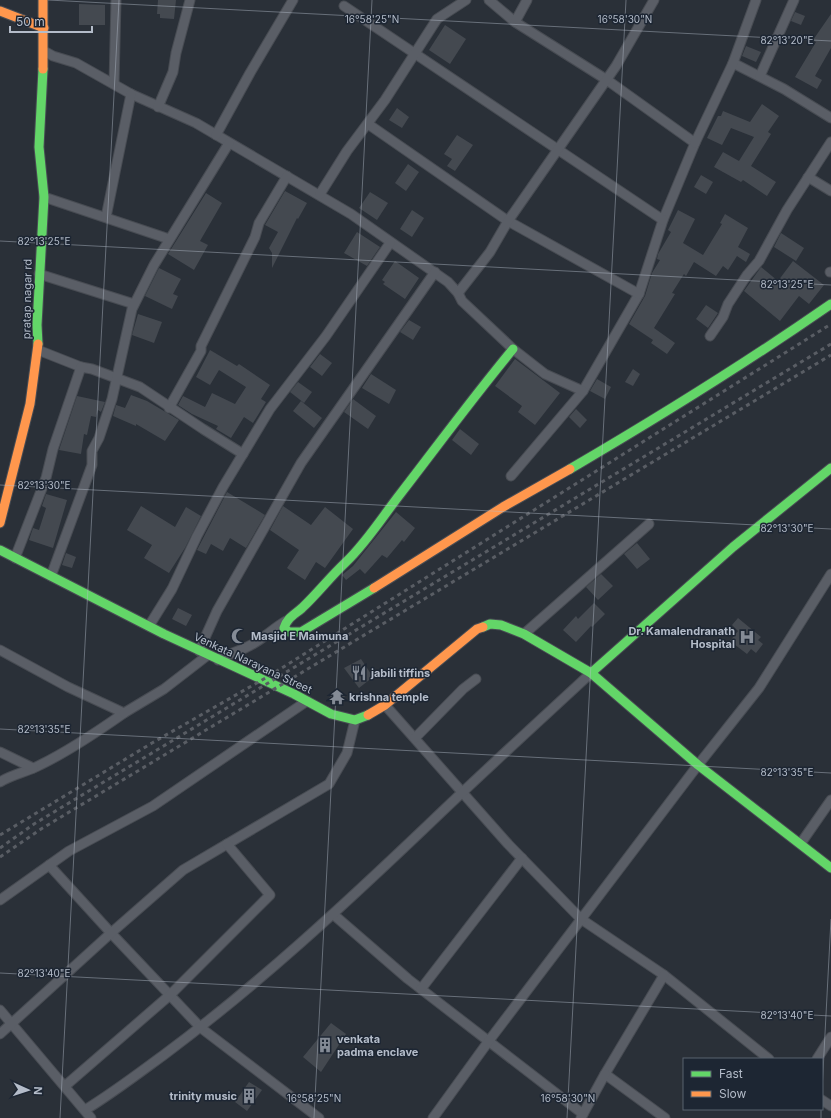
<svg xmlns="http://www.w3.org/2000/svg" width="831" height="1118" viewBox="0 0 831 1118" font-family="Inter,sans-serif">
<rect width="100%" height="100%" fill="#2a3038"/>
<g fill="#444950">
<path d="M158 0H176L174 19 160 18V14H157Z"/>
<path d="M79 4 105 5V25H79Z"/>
<path d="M795 12 805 16 801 25 791 21Z"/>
<path d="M831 14V48L815 76 822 80 817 89 795 77 816 42 813 40Z"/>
<path d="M445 25 466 39 450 64 429 50Z"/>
<path d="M746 46 761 52 756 62 742 56Z"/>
<path d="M762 104 779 116 768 132 771 134 751 166 776 182 767 196 743 180 741 182 714 167 723 152 739 161 754 137 731 128 722 145 707 138 718 116H721L723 111 750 122Z"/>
<path d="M397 108 409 117 402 128 389 120Z"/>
<path d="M457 135 473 145 455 171 447 166 452 159 444 154Z"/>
<path d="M408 164 419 172 406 191 395 183Z"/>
<path d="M701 175 713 182 706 194 694 187Z"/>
<path d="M285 191 307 203 298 219 297 218 272 268V253L269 248 278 232 265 225Z"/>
<path d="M370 192 388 203 377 220 359 208Z"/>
<path d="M206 193 222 203 200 241 208 245 194 270 168 254Z"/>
<path d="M412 210 424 218 412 237 400 229Z"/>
<path d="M678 210 695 219 683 243 703 255 722 224 720 223 725 214 748 228 738 247 750 254 746 262 737 256 728 270 723 266 716 276 694 262 686 276 684 274 672 293 675 294 654 328 675 343 667 354 651 343 653 340 629 324 645 296 652 273 660 260 657 259 658 254 671 232 668 230Z"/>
<path d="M357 232 380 247 367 266 344 253Z"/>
<path d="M781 233 804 248 796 261 774 247Z"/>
<path d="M395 261 419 278 405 299 383 284 385 282 382 280Z"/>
<path d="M793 261 824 285 809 304 799 296 780 321 744 291 761 267 778 281Z"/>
<path d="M159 268 181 279 173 294 178 296 172 309 145 296Z"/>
<path d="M706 305 718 313 708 328 696 319Z"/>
<path d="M138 314 162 322 154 343 132 335Z"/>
<path d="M409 320 421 327 413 340 400 332Z"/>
<path d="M210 350 237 366 239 364 270 385 261 399 266 402 253 423 244 417 231 438 216 429 218 426 192 414 178 405 183 396 205 407 212 393 235 404 246 387 219 370 210 385 196 377Z"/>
<path d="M320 354 332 363 322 376 310 367Z"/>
<path d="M515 359 560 393 535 425 518 412 522 406 495 386Z"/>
<path d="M633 369 640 374 633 386 625 382Z"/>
<path d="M371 374 396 390 389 404 362 388Z"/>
<path d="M597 379 611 387 605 399 590 391Z"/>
<path d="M298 382 312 392 304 403 290 392Z"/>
<path d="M131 395 147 401 179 420 165 441 136 424V426L113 416 116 405 125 408Z"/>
<path d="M77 396 105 402 101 412 98 410 96 417 91 416 87 435 84 434 81 454 59 450Z"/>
<path d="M353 399 376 416 368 429 344 412Z"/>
<path d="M301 401 322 418 314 428 293 411Z"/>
<path d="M576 409 587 420 580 428 569 417Z"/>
<path d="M460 429 479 444 471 455 452 440Z"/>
<path d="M227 492 265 515 246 548 230 538 223 551 211 544 206 554 197 550Z"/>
<path d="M46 494 67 500 53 548 29 540 33 528 39 530 46 508 42 506Z"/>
<path d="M141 506 175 527 186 507 201 516 185 548 169 573 144 558 152 545 127 530Z"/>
<path d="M283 506 311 525 325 507 353 529 325 568 316 562 305 580 287 568 299 550 270 530Z"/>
<path d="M396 512 415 528 404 542 402 540 387 558 382 555 365 574 360 569 346 580 342 575 353 566Z"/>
<path d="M637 543 650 559 637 569 624 554Z"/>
<path d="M66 553 76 557 72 568 62 565Z"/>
<path d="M601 574 613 586 598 600 586 587Z"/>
<path d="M594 603 605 614 592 627 591 626 576 642 563 630 576 616 578 619Z"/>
<path d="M178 608 192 615 186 626 172 619Z"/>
<path d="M738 618 761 637 758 640 763 644 756 653 751 649 747 654 730 641 738 631 732 625Z"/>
<path d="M361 659 373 677 359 688 344 668Z"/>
<path d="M337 689 345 696 339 705 329 698Z"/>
<path d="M331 1023 346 1034 321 1072 303 1057Z"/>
<path d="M249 1082 262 1090 247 1111 235 1102Z"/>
</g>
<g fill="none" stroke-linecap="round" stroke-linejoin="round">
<defs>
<g id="street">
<path d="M489 0 515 22 607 80 695 143 663 220 639 294 583 391 511 476"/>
<path d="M344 6 663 220"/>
<path d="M515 22 527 0"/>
<path d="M44 51 53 56 76 63 131 94 196 123 351 214 448 282 458 293 462 301 513 349 536 367 545 374 583 391"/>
<path d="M733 63 784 89 831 118"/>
<path d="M760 76 794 0"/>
<path d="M114 84 116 0"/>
<path d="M158 107 173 72 176 53 190 0"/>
<path d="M368 124 508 221 639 294"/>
<path d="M216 135 250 73 293 0"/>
<path d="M695 143 733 63 756 0"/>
<path d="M808 177 831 191"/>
<path d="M320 194 347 151 385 100 437 19 466 0"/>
<path d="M44 197 169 239"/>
<path d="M106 217 131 94"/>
<path d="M830 272H831"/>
<path d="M39 274 134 304"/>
<path d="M458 293 490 252 508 221 616 66 654 0"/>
<path d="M710 336 723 317 728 304 747 275 759 261 787 210 831 142"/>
<path d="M38 350 81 367"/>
<path d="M169 408 201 351V346L255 237 259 223 287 176"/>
<path d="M15 558 46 478 53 449 81 367 92 369 140 387 203 429 243 454"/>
<path d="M51 576 92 465V451L99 438 112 399 132 309 154 265 229 143"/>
<path d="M149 626 172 589 197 536 223 487 270 409 326 336 390 243"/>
<path d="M524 634 649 524"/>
<path d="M0 650 68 687 124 713C97 732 69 751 40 765 27 772 13 774 0 782"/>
<path d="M199 651 217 611 301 463 435 272"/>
<path d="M218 660C227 654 237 652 247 647 261 641 272 629 286 621"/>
<path d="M385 705 508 844 581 919 664 975 769 1059"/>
<path d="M124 713 164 689 208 655"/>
<path d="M415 738 463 689 476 679"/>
<path d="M0 752 33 768"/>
<path d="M801 843 831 800"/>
<path d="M49 865 111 933 201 1028 319 1118"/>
<path d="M0 900 69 851 153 806 307 701"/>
<path d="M334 915 408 979 583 1114 581 1118"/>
<path d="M664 975 605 1074 665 1118"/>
<path d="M421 989 522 858"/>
<path d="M0 1010 91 1118"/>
<path d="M0 1034 111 933 183 870 329 784 347 753 355 720"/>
<path d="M817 1059 831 1037"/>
<path d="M65 1086 170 995 270 895 227 844"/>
<path d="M822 1100 831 1106"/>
<path d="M85 1110C113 1093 139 1073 165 1054 259 984 344 905 429 824 482 773 537 723 591 673"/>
<path d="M583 1114 605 1074"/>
<path d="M433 1118 488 1042 698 765 759 688 831 574"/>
</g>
<g id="fast">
<path d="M38 344 37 325 44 197 39 147 43 69"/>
<path d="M570 469C659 417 746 363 831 304"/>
<path d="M0 550 164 634 294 694 331 714 355 720 368 715"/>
<path d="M374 588 301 632H289L284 628C287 618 294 615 302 608 317 594 330 577 346 562 367 542 383 516 401 493 438 445 474 396 513 349"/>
<path d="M483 627 490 624 501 625 524 634 591 673 698 765 831 868"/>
<path d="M591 673 733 547 831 468"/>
</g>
<g id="slow">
<path d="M43 0V69"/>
<path d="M0 11 44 28"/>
<path d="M0 523 30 404 38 344"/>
<path d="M374 588 503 507 570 469"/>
<path d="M368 715 385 705 477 629 483 627"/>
</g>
</defs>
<use href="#street" stroke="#484c53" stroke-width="11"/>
<use href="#fast" stroke="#484c53" stroke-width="11"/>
<use href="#slow" stroke="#484c53" stroke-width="11"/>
<use href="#street" stroke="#5a5e66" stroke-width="9"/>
<use href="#fast" stroke="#63d668" stroke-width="9"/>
<use href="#slow" stroke="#ff974d" stroke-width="9"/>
<g stroke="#595d64" stroke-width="3" stroke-dasharray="4 4" stroke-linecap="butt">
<path d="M0 835 152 743 269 676 831 324"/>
<path d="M0 848 34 824 831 344"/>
<path d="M0 857 41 829 831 355"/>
</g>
</g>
<path fill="none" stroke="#b4bcc9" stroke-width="1" stroke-opacity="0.45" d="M48 0 831 41M0 241 831 285M0 485 831 529M0 729 831 773M0 973 831 1016M822 1091 831 919M60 1118 119 0M314 1118 372 0M567 1118 626 0M821 1118V1109"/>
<defs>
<symbol id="mosque-bare" viewBox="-9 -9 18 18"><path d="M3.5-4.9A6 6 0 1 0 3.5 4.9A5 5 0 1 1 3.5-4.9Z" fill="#848b96" stroke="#1d2633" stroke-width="2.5" paint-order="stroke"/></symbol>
<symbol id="hospital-bare" viewBox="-9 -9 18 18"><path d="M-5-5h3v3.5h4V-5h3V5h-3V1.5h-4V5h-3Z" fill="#848b96" stroke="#1d2633" stroke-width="2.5" paint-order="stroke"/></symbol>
<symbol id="restaurant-bare" viewBox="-9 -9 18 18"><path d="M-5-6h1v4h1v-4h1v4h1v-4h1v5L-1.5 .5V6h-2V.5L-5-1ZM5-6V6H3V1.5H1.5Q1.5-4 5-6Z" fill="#848b96" stroke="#1d2633" stroke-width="2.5" paint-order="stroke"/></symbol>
<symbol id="temple-bare" viewBox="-9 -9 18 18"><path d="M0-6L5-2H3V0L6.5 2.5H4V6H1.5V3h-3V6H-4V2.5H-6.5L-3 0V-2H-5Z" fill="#848b96" stroke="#1d2633" stroke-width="2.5" paint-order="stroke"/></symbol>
<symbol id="building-bare" viewBox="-9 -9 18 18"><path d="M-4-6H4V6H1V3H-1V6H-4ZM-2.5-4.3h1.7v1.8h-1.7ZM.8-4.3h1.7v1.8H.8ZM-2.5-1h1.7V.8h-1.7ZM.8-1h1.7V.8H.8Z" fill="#848b96" stroke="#1d2633" stroke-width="2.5" paint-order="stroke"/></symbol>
</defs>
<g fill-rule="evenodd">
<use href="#mosque-bare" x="228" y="625" width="22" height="22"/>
<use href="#hospital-bare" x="736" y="626" width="22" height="22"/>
<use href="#restaurant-bare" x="348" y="662" width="22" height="22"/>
<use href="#temple-bare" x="326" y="686" width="22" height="22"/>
<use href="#building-bare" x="314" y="1034" width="22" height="22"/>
<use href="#building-bare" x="238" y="1085" width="22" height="22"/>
</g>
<g text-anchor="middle" stroke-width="3" stroke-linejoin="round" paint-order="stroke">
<g font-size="11" fill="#b4bcc9" stroke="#1d2633">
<text transform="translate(27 299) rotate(-89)" y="4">pratap nagar rd</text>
<text transform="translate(253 663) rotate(25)" y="4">Venkata Narayana Street</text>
</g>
<g font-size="11" font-weight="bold" fill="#b4bcc9" stroke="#1d2633" text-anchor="start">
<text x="735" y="635" text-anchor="end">Dr. Kamalendranath<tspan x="735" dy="13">Hospital</tspan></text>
<text x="251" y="640">Masjid E Maimuna</text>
<text x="371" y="677">jabili tiffins</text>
<text x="349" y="701">krishna temple</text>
<text x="337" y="1043">venkata<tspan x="337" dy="13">padma enclave</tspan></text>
<text x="237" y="1100" text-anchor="end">trinity music</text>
</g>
</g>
<g font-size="10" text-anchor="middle" fill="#b4bcc9" stroke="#1d2633" stroke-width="3" stroke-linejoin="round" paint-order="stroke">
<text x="372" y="23">16°58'25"N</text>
<text x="625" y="23">16°58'30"N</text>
<text x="787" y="44">82°13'20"E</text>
<text x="44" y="245">82°13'25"E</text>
<text x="787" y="288">82°13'25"E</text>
<text x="44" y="489">82°13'30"E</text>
<text x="787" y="532">82°13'30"E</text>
<text x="44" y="733">82°13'35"E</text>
<text x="787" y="776">82°13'35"E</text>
<text x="44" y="977">82°13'40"E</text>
<text x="787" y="1019">82°13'40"E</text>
<text x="314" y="1102">16°58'25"N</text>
<text x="568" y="1102">16°58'30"N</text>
</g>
<rect x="683" y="1058" width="140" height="52" fill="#1d2633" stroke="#59626f"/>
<rect x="691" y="1071" width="20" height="6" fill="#63d668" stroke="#59626f"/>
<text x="719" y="1078" font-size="12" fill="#b4bcc9">Fast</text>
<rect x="691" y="1091" width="20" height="6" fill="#ff974d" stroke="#59626f"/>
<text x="719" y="1098" font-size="12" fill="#b4bcc9">Slow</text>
<g transform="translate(28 1090) rotate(93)" stroke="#1d2633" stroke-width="3" paint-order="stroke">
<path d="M0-3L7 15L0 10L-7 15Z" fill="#b4bcc9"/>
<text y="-6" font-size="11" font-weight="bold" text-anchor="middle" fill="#b4bcc9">N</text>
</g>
<path d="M10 26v6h82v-6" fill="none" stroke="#b4bcc9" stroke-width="2"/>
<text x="16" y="26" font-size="12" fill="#b4bcc9" stroke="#1d2633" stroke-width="3" paint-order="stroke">50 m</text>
</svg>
